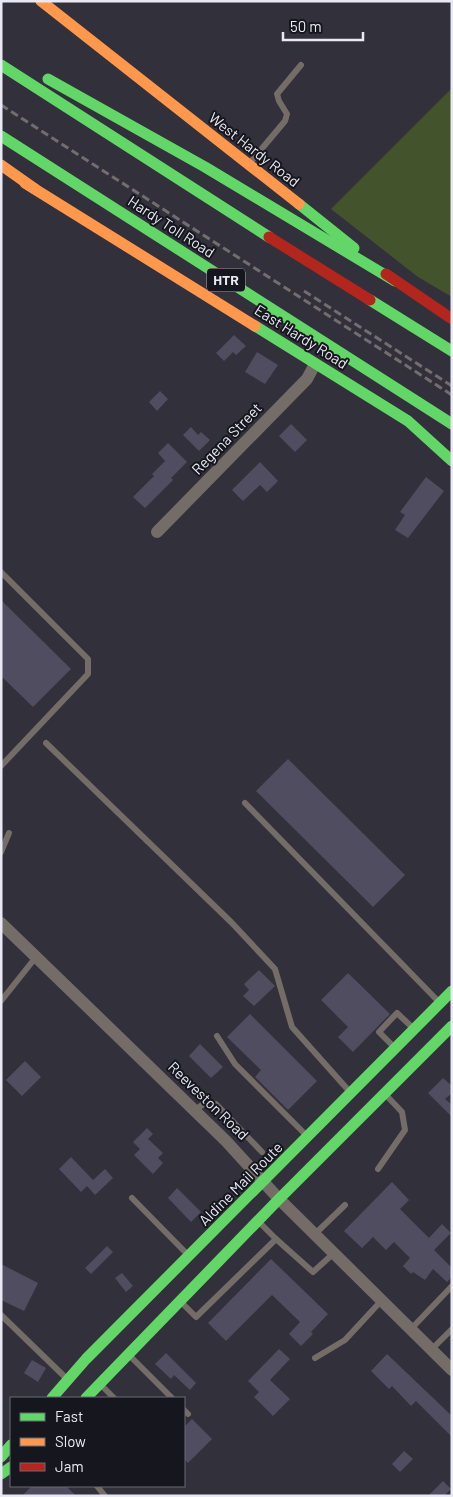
<svg xmlns="http://www.w3.org/2000/svg" width="453" height="1497" viewBox="0 0 453 1497" font-family="Barlow,sans-serif">
<rect width="100%" height="100%" fill="#32303b"/>
<path fill="#43532b" d="M452 88V297L418 277 331 209Z"/>
<g fill="#4f4d5f">
<path d="M234 335 246 346 236 355 233 352 224 361 216 353Z"/>
<path d="M257 352 278 365 265 384 245 372Z"/>
<path d="M160 391 168 399 157 411 149 402Z"/>
<path d="M291 424 307 440 295 452 279 436Z"/>
<path d="M191 427 198 435 201 432 210 440 199 451 183 435Z"/>
<path d="M168 443 187 462 171 478 173 480 145 508 133 497 154 476 152 474 165 461 158 453Z"/>
<path d="M260 462 278 481 267 492 260 485 243 501 232 490Z"/>
<path d="M426 477 444 491 408 538 395 530 405 515 400 512Z"/>
<path d="M1 600 71 669 33 707 1 676Z"/>
<path d="M288 759 405 875 373 907 256 791Z"/>
<path d="M259 970 275 986 254 1006 243 996 249 990 244 984Z"/>
<path d="M348 973 390 1014 353 1052 338 1037 348 1027 321 1000Z"/>
<path d="M250 1014 317 1081 288 1110 255 1077 261 1070 227 1037Z"/>
<path d="M200 1044 223 1067 211 1078 189 1056Z"/>
<path d="M25 1061 41 1077 22 1096 6 1080Z"/>
<path d="M443 1078 452 1086V1093L445 1099 452 1105V1117L428 1093Z"/>
<path d="M147 1128 153 1134 148 1139 163 1153 158 1158 163 1163 153 1174 134 1155 140 1149 133 1142Z"/>
<path d="M71 1157 93 1180 105 1169 113 1178 95 1195 87 1186 81 1192 59 1169Z"/>
<path d="M392 1182 409 1200 400 1209 429 1238 442 1224 451 1233 434 1250 452 1268V1277L447 1282 433 1269 425 1280 413 1272 411 1274 403 1266 410 1258 394 1242 386 1250 373 1237 362 1248 344 1231Z"/>
<path d="M177 1188 201 1212 191 1222 168 1198Z"/>
<path d="M107 1246 113 1252 91 1274 85 1268Z"/>
<path d="M271 1259 328 1314 311 1332 313 1334 301 1346 289 1334 300 1322 272 1295 226 1341 208 1323Z"/>
<path d="M1 1264 38 1283 24 1311 1 1300Z"/>
<path d="M122 1273 133 1286 126 1292 115 1278Z"/>
<path d="M279 1349 290 1359 270 1380 290 1399 273 1416 254 1397 259 1392 248 1381Z"/>
<path d="M166 1353 196 1383 190 1390 174 1375 171 1379 155 1364Z"/>
<path d="M387 1354 452 1416V1437L416 1401 411 1406 392 1386 389 1389 371 1371Z"/>
<path d="M32 1360 46 1368 38 1382 24 1373Z"/>
<path d="M192 1419 212 1439 188 1463 184 1459V1427Z"/>
<path d="M404 1451 413 1459 400 1472 392 1464Z"/>
<path d="M443 1481 451 1489 444 1496H428Z"/>
<path d="M32 1486H66L76 1496H22Z"/>
</g>
<g fill="none" stroke-linecap="round" stroke-linejoin="round">
<g stroke="#746c66" stroke-width="6">
<path d="M249 164 285 121 287 114 279 101 277 94 301 65"/>
<path d="M1 572 88 659V674L1 766"/>
<path d="M46 743 231 922 275 969 292 1027 350 1092"/>
<path d="M245 803 439 1002"/>
<path d="M1 852 9 833"/>
<path d="M1 1001 36 957"/>
<path d="M217 1036 235 1064 307 1136"/>
<path d="M394 1047 379 1032 397 1013 413 1028"/>
<path d="M194 1111 206 1102 216 1104 262 1152"/>
<path d="M378 1169 405 1130 402 1112 385 1094"/>
<path d="M132 1198 189 1256"/>
<path d="M259 1222 276 1239"/>
<path d="M315 1234 345 1205"/>
<path d="M181 1302 196 1317 276 1239 313 1272 334 1253"/>
<path d="M1 1315 67 1379"/>
<path d="M411 1329 452 1286"/>
<path d="M431 1350 452 1329"/>
<path d="M130 1356 172 1398"/>
<path d="M315 1358 345 1340 382 1300"/>
<path d="M101 1385 114 1398"/>
<path d="M184 1410 188 1414"/>
<path d="M97 1486 105 1496"/>
</g>
<g stroke="#746c66" stroke-width="12">
<path d="M157 532 307 379 315 364"/>
<path d="M1 923 226 1141 279 1199 452 1370"/>
</g>
<g stroke="#63d668" stroke-width="11">
<path d="M1 65 269 237"/>
<path d="M48 79 205 167 395 281"/>
<path d="M1 136 452 424"/>
<path d="M299 204 354 248"/>
<path d="M370 300 452 351"/>
<path d="M255 326 408 421 452 461"/>
<path d="M52 1398 86 1359 452 991"/>
<path d="M86 1398 279 1199 452 1026"/>
<path d="M1 1457 11 1445"/>
<path d="M1 1474 11 1467"/>
</g>
<g stroke="#ff974d" stroke-width="11">
<path d="M41 1 299 204"/>
<path d="M1 165 35 189"/>
<path d="M25 183 255 326"/>
</g>
<g stroke="#b3261e" stroke-width="11">
<path d="M269 237 370 300"/>
<path d="M386 274 452 319"/>
</g>
<g stroke="#726d6e" stroke-width="3" stroke-dasharray="8 4" stroke-linecap="butt">
<path d="M1 105 452 395"/>
<path d="M304 291 452 386"/>
</g>
</g>
<g text-anchor="middle" stroke-width="4" stroke-linejoin="round" paint-order="stroke">
<rect fill="#16161e" stroke="#aaaab4" stroke-width="1" x="207" y="268.5" width="38" height="23" rx="4"/>
<g font-size="14" font-weight="bold" fill="#e9e9f5">
<text x="226" y="285">HTR</text>
</g>
<g font-size="15" fill="#e9e9f5" stroke="#16161e">
<text transform="translate(254 150) rotate(38)" y="5">West Hardy Road</text>
<text transform="translate(171 227) rotate(33)" y="5">Hardy Toll Road</text>
<text transform="translate(301 337) rotate(32)" y="5">East Hardy Road</text>
<text transform="translate(227 439) rotate(-46)" y="5">Regena Street</text>
<text transform="translate(208 1101) rotate(44)" y="5">Reeveston Road</text>
<text transform="translate(241 1184) rotate(-45)" y="5">Aldine Mail Route</text>
</g>
</g>
<rect width="453" height="1497" fill="none" stroke="#e9e9f5" stroke-width="5"/>
<rect x="10" y="1397" width="175" height="90" fill="#16161e" stroke="#6a6a74"/>
<rect x="20" y="1413" width="25" height="8" fill="#63d668" stroke="#6a6a74"/>
<text x="55" y="1422" font-size="15" fill="#e9e9f5">Fast</text>
<rect x="20" y="1438" width="25" height="8" fill="#ff974d" stroke="#6a6a74"/>
<text x="55" y="1447" font-size="15" fill="#e9e9f5">Slow</text>
<rect x="20" y="1463" width="25" height="8" fill="#b3261e" stroke="#6a6a74"/>
<text x="55" y="1472" font-size="15" fill="#e9e9f5">Jam</text>
<path d="M283 32v8h80v-8" fill="none" stroke="#e9e9f5" stroke-width="2.5"/>
<text x="290" y="32" font-size="15" fill="#e9e9f5" stroke="#16161e" stroke-width="4" paint-order="stroke">50 m</text>
</svg>
